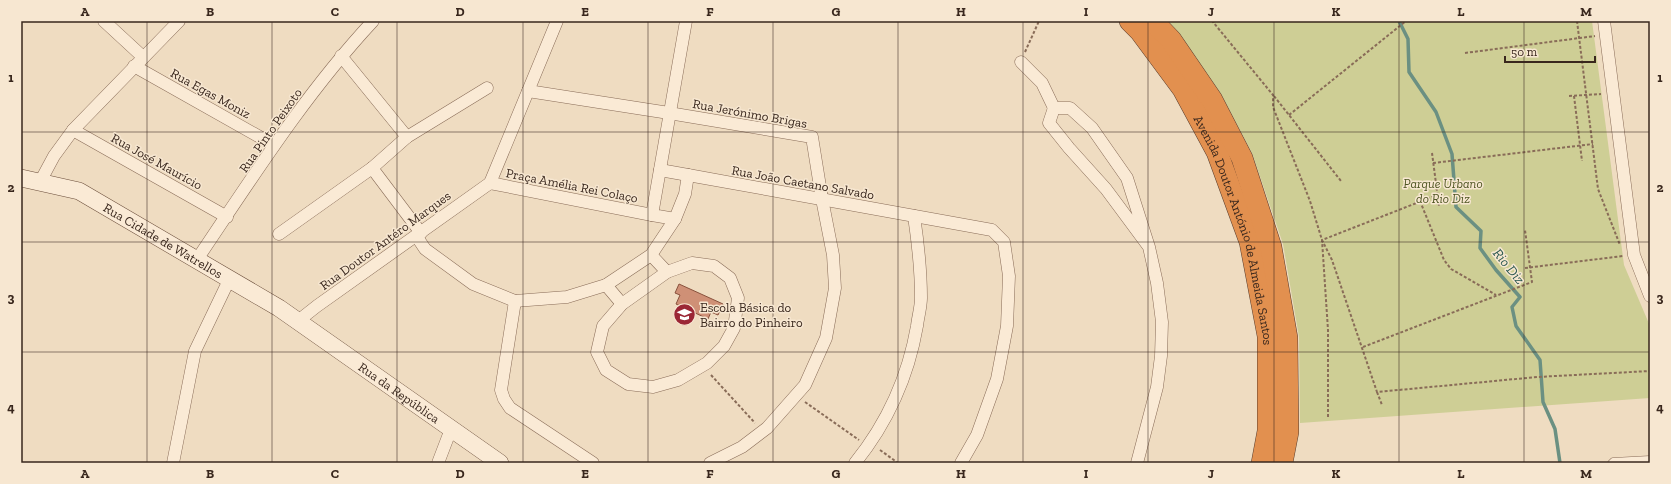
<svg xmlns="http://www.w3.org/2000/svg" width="1671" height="484" viewBox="0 0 1671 484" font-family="'Zilla Slab',serif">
<rect width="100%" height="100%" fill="#efdcc1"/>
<path fill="#cece95" d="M1168 21H1592L1624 265 1650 326V398L1300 423 1299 337 1283 244 1252 153 1221 94 1179 33Z"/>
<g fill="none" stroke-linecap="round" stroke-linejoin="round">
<path stroke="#6b9082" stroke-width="3.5" d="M1399 21 1408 39 1409 72 1436 112 1452 154 1456 207 1481 231 1480 248 1496 270 1520 297 1512 307 1516 326 1540 360 1543 402 1555 429 1560 463"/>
</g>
<path fill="#cf9076" stroke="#89523d" d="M679 284 723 304 718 315 711 312 708 319 676 304 680 295 675 293Z"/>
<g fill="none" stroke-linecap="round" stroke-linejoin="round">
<defs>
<path id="lane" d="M1611 463 1613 461 1650 459"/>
<g id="street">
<path d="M104 21 143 57"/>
<path d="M557 21 490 183 652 215"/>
<path d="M1604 21 1634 255 1650 296"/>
<path d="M341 56 407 137"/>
<path d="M1021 62 1042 83 1054 108"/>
<path d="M134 66 274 145"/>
<path d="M528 91 669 113 812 137 822 199 833 255 835 288 826 338 805 385 767 428 742 447 710 463"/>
<path d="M73 130 227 217"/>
<path d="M372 168 421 233"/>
<path d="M688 175 992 230 1004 242 1009 276 1007 326 997 379 977 435 961 463"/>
<path d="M40 182 54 156 73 130 179 21"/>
<path d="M675 219 652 215 686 21"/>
<path d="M279 234 372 168 407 137 487 88"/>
<path d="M417 237 425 249 473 284 515 301 567 297 606 285 651 255 675 219 685 194 688 175 660 170"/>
<path d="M651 255 667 272"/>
<path d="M196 261C252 178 305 94 373 21"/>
<path d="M692 263 714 266 730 278 738 298 734 328 724 346 707 363 678 380 653 387 628 384 606 370 597 352 603 326 622 304 667 272Z"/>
<path d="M606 285 622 304"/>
<path d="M515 301 501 390 504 399 510 408 593 463"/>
<path d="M298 321 317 306 490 183"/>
<path d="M173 463 195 351 229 280"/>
<path d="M438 463 451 429"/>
<path d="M855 463C888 422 908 378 917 326 918 317 921 307 921 298 921 271 918 243 914 216"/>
<path d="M1137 463 1157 387 1161 356 1162 322 1157 283 1149 247 1127 178 1092 128 1070 108H1054L1049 123 1069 148 1106 189 1149 247"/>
</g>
<g id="secondary">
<path id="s1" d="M21 178 79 191 279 308 500 463"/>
</g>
<g id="highway">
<path id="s2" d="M1130 21 1140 31 1183 89 1217 152 1250 242 1268 336V431L1262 463"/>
<path d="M1153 21 1171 40 1212 100 1242 158 1271 247 1287 338 1288 432 1282 463"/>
</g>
</defs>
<use href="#lane" stroke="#896c58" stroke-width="7"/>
<use href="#street" stroke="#896c58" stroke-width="13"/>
<use href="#secondary" stroke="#6b4e3b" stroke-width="18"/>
<use href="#highway" stroke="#573b2c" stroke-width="22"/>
<g stroke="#896c58" stroke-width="2" stroke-dasharray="3 2" stroke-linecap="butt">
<path d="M1215 21 1213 22 1273 95V107L1310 201 1322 240 1332 260 1377 392 1537 377 1650 371"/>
<path d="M1577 21 1598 189 1620 245"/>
<path d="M1025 52 1039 21"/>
<path d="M1465 53 1595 36"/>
<path d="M1274 96 1341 181"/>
<path d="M1569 96 1601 94"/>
<path d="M1574 96 1582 161"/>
<path d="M1289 115 1406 21"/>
<path d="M1432 153 1439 206"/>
<path d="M1433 163 1593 144"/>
<path d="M1420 201 1444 260 1451 269 1496 295"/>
<path d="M1525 268 1623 256"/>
<path d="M1363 347 1532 282 1525 230"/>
<path d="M711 375 755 423"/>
<path d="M1377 392 1382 405"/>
<path d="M805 402 859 440"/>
<path d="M1328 417V330L1322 240 1437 195"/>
<path d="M880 450 898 463"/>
</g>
<use href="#lane" stroke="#faead5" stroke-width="6"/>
<use href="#street" stroke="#faead5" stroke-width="12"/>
<use href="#secondary" stroke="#faead5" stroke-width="17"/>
<use href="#highway" stroke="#e2904f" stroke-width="21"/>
</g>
<path fill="none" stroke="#39271d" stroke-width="1" stroke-opacity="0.55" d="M147 21V463M272 21V463M397 21V463M523 21V463M648 21V463M773 21V463M898 21V463M1023 21V463M1148 21V463M1274 21V463M1399 21V463M1524 21V463M21 132H1650M21 242H1650M21 352H1650"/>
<defs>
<symbol id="school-disc" viewBox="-11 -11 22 22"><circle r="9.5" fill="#9b2635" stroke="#f7e7d1"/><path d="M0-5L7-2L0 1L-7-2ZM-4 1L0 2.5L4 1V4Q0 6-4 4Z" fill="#fff"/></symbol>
</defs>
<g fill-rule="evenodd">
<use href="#school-disc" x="672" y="302" width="25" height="25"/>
</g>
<g text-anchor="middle" stroke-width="3" stroke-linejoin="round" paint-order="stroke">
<g font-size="13" fill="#39271d" stroke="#f7e7d1">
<text transform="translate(211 93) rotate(29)" y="5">Rua Egas Moniz</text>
<text transform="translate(750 113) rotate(10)" y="5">Rua Jerónimo Brigas</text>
<text transform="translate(270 130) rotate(-55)" y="5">Rua Pinto Peixoto</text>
<text transform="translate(157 161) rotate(29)" y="5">Rua José Maurício</text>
<text transform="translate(803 182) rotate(10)" y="5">Rua João Caetano Salvado</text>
<text transform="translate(572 185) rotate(11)" y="5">Praça Amélia Rei Colaço</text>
<text dy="5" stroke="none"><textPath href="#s2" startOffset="238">Avenida Doutor António de Almeida Santos</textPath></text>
<text transform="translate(385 240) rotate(-36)" y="5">Rua Doutor Antéro Marques</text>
<text dy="5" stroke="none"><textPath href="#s1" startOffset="157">Rua Cidade de Watrellos</textPath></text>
<text dy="5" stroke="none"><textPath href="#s1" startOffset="438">Rua da República</textPath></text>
</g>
<g font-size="13" font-style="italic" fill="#4f5623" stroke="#f7e7d1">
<text x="1443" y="188">Parque Urbano<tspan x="1443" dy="15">do Rio Diz</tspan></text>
</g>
<g font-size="13" fill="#39271d" stroke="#f7e7d1" text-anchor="start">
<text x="700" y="312">Escola Básica do<tspan x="700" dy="15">Bairro do Pinheiro</tspan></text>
</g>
<g font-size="14" font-style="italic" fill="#2c5951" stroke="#f7e7d1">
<text transform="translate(1509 266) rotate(51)" y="5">Rio Diz</text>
</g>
</g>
<rect width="1671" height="484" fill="none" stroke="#f7e7d1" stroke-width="44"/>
<path d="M1505 56v6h90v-6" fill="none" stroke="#39271d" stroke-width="2"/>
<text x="1511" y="56" font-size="12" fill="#39271d" stroke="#f7e7d1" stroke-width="3" paint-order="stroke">50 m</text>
<rect x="22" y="22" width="1627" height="440" fill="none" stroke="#39271d" stroke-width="1.5"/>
<g font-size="13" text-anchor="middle" font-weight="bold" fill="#39271d">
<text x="85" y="16">A</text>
<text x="210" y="16">B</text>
<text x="335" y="16">C</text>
<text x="460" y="16">D</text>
<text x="585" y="16">E</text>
<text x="710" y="16">F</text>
<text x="836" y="16">G</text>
<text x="961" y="16">H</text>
<text x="1086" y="16">I</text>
<text x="1211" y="16">J</text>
<text x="1336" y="16">K</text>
<text x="1461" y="16">L</text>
<text x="1586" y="16">M</text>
<text x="11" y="82">1</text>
<text x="1660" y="82">1</text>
<text x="11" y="192">2</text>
<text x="1660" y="192">2</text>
<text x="11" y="302">3</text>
<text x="1660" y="302">3</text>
<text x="11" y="412">4</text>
<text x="1660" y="412">4</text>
<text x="85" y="478">A</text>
<text x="210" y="478">B</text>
<text x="335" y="478">C</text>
<text x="460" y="478">D</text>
<text x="585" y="478">E</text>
<text x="710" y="478">F</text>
<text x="836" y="478">G</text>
<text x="961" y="478">H</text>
<text x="1086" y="478">I</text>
<text x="1211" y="478">J</text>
<text x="1336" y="478">K</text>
<text x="1461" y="478">L</text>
<text x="1586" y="478">M</text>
</g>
</svg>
